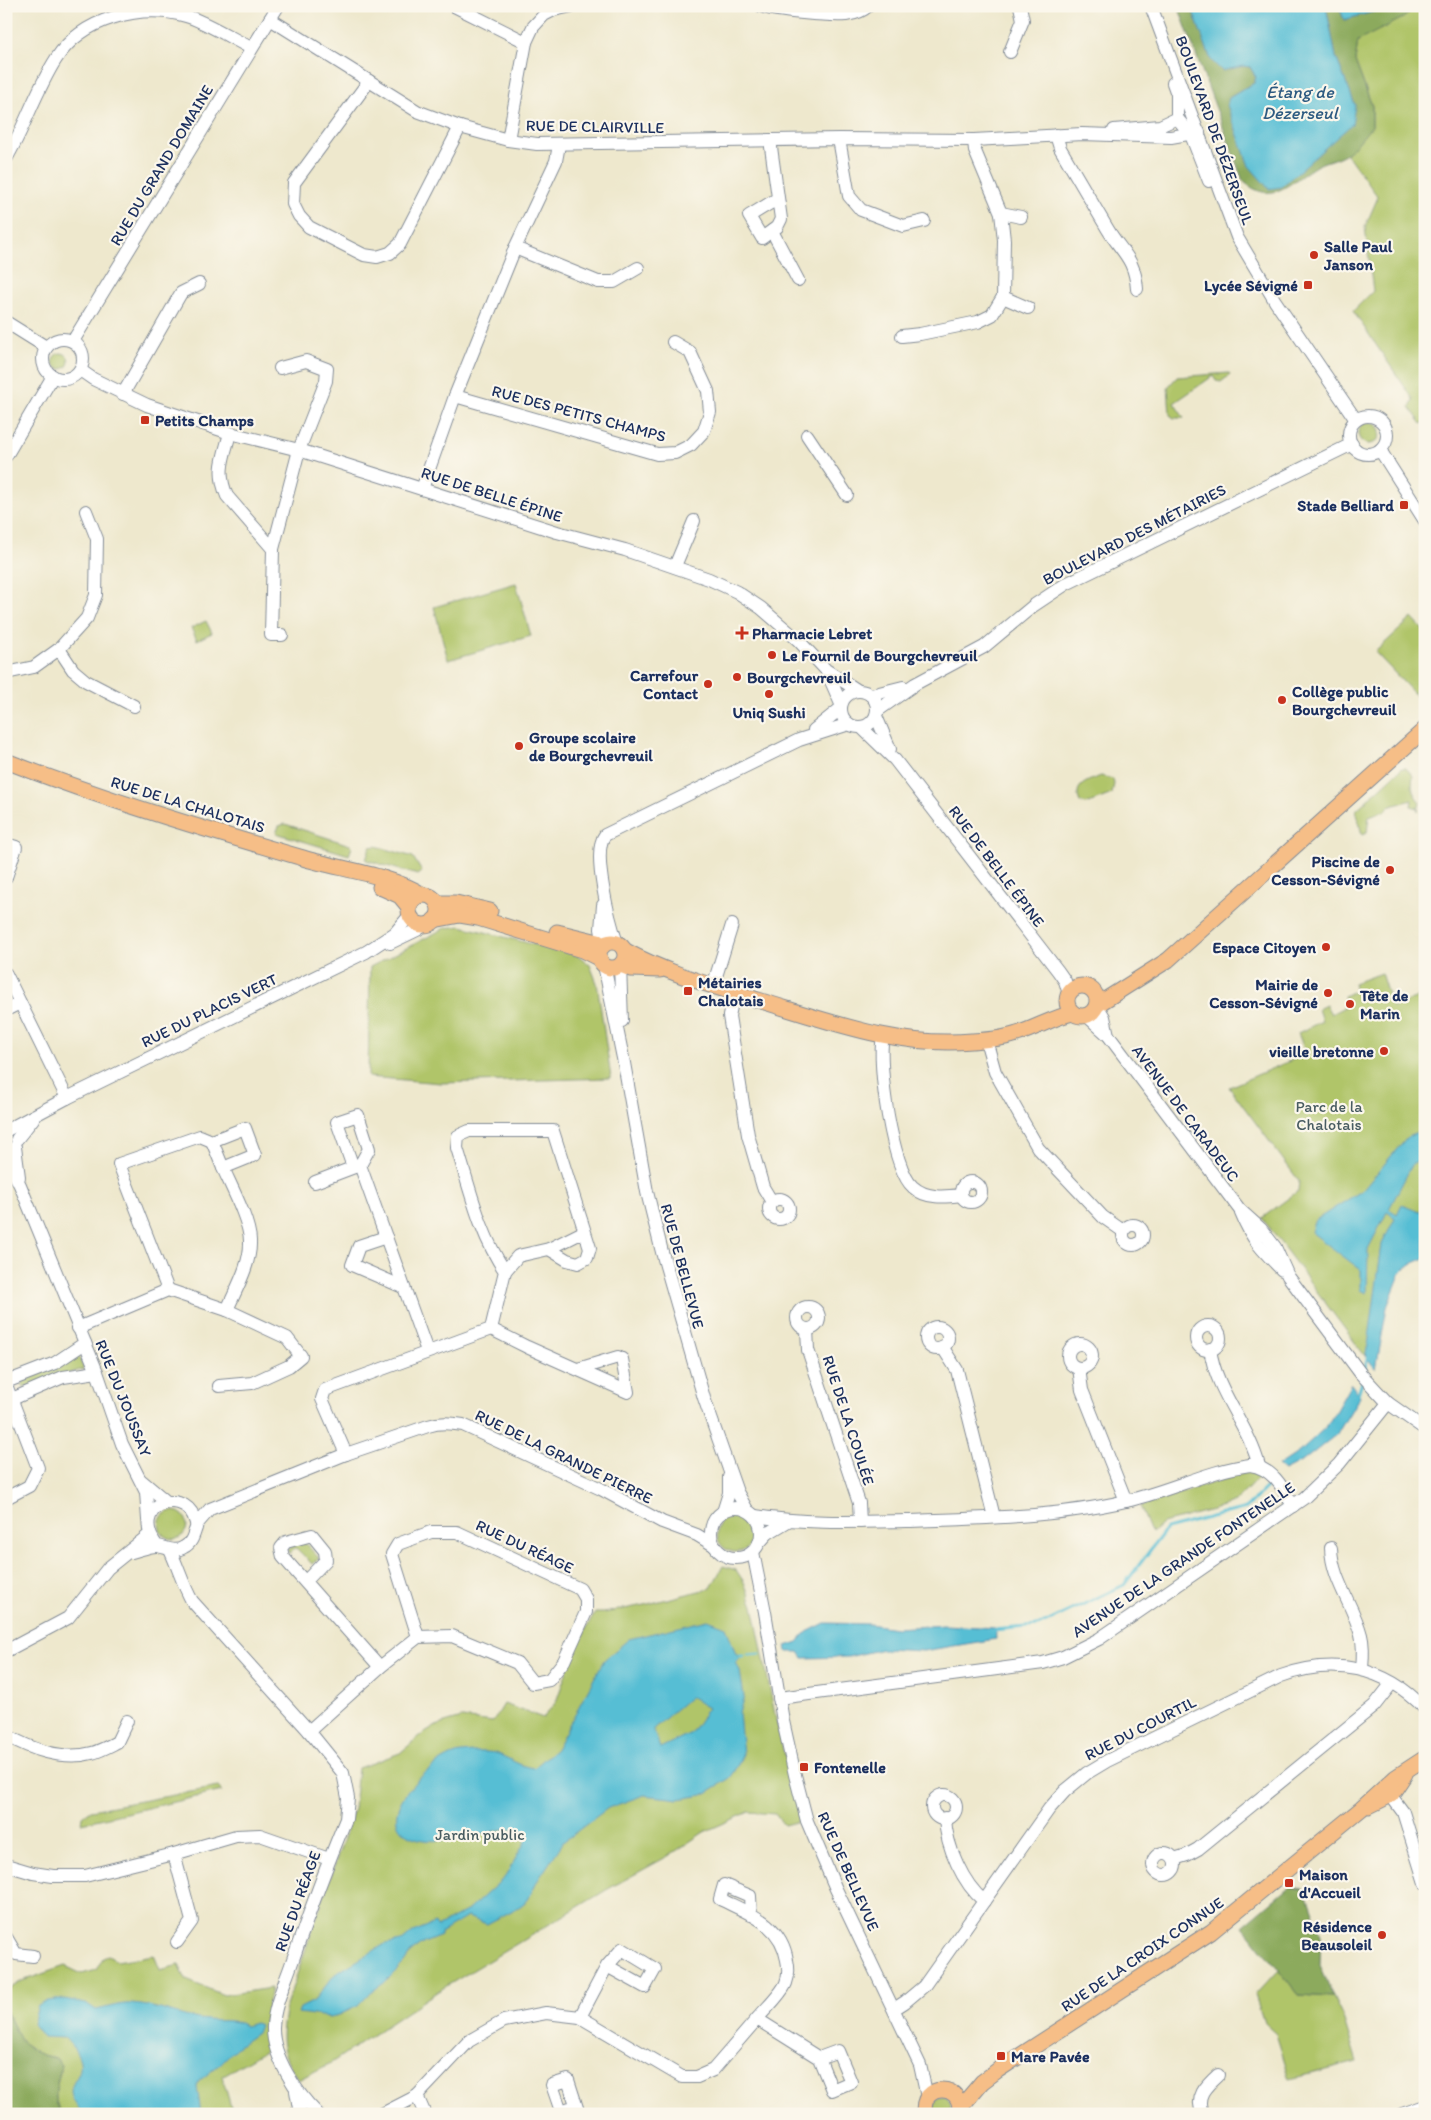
<svg xmlns="http://www.w3.org/2000/svg" width="1431" height="2120" viewBox="0 0 1431 2120" font-family="Itim,sans-serif">
<rect width="100%" height="100%" fill="#fbf7ec"/>
<filter id="ink" filterUnits="userSpaceOnUse"><feTurbulence type="fractalNoise" baseFrequency=".02" numOctaves="2"/><feDisplacementMap in="SourceGraphic" scale="10" xChannelSelector="R" yChannelSelector="G"/><feConvolveMatrix kernelMatrix="1 2 1 2 8 2 1 2 1" color-interpolation-filters="sRGB"/></filter>
<filter id="wash" filterUnits="userSpaceOnUse"><feTurbulence type="fractalNoise" baseFrequency=".0096" numOctaves="4" result="noise"/><feDisplacementMap in="SourceGraphic" scale="20" xChannelSelector="R" yChannelSelector="G"/><feGaussianBlur stdDeviation="1.12" result="paint"/><feColorMatrix in="noise" values="0 0 0 0 0 0 0 0 0 0 0 0 0 0 0 0 0 1.4 0 .05"/><feComposite in="paint" operator="in"/></filter>
<g filter="url(#wash)">
<rect width="100%" height="100%" fill="#eee8cd"/>
<g fill="#b0c569" stroke="#667a64">
<path d="M1421 6H1425V422L1422 424 1410 408 1413 399 1353 311 1373 291 1365 227 1378 197 1346 153 1372 126V106L1355 61 1358 40Z"/>
<circle cx="61" cy="361" r="8"/>
<path d="M1229 373 1230 375 1221 382 1216 381 1213 376 1174 403 1184 418H1174L1170 415 1168 387 1177 377Z"/>
<circle cx="1369" cy="433" r="11"/>
<path d="M516 583 531 636 448 660 434 607Z"/>
<path d="M1412 618 1425 632V700L1422 702 1375 652Z"/>
<path d="M206 621 212 633 197 640 191 628Z"/>
<path d="M1402 768H1406L1413 776C1411 788 1412 793 1420 802L1418 811V808L1411 806 1412 800 1388 807 1387 810 1369 816 1367 833 1362 835 1356 810Z"/>
<path d="M1101 776 1113 779 1114 784 1112 794 1086 804 1080 802C1072 785 1088 781 1101 776Z"/>
<path d="M285 824 350 845 352 847 349 855 276 833 279 826Z"/>
<path d="M376 846 413 857 422 872 418 875 366 860 370 847Z"/>
<path d="M461 926 579 956 590 965 597 983 611 1078 441 1083 368 1077 370 967 445 928Z"/>
<path d="M1381 973 1392 1007 1425 994V1211H1419L1365 1356 1262 1218 1298 1191 1299 1181 1229 1087 1306 1054 1298 1033 1322 1021 1318 1009 1326 1005 1331 1014 1346 1006 1344 996 1356 990 1354 983Z"/>
<path d="M77 1353 84 1369 23 1387 21 1383Z"/>
<path d="M1250 1471 1261 1475 1236 1501 1223 1507 1163 1523 1153 1532 1150 1530 1140 1506Z"/>
<circle cx="173" cy="1525" r="14"/>
<circle cx="736" cy="1533" r="19"/>
<path d="M304 1542 319 1558 312 1564 296 1548 290 1553 288 1550 294 1544Z"/>
<path d="M723 1566 736 1570 744 1582 753 1606 780 1739 804 1820 784 1825 775 1814 749 1812 704 1832 670 1855 608 1889 435 1993 331 2063 298 2080C279 2049 280 2040 286 2006L354 1809 358 1768 400 1753 420 1736 438 1725 462 1718 493 1722 504 1704 543 1718 556 1702 574 1651 595 1613H604L644 1605 711 1588Z"/>
<path d="M218 1787 222 1791 82 1823 83 1816 91 1810Z"/>
<path d="M154 1955 160 1970 179 1965 186 1980 224 1995 271 1988 264 2025 266 2050 222 2076 231 2107 228 2114H62C51 2100 57 2081 62 2066L56 2058 40 2055 22 2042 6 2011V1991L22 1981 65 1966 82 1974 96 1970 103 1958 108 1956 117 1961Z"/>
<path d="M1278 1970 1298 1995 1333 1997 1344 2020 1357 2062 1290 2079 1276 2034 1264 2023 1255 1995Z"/>
<circle cx="942" cy="2106" r="9"/>
</g>
<g fill="#8caa5d" stroke="#546c5e">
<path d="M1178 6H1191L1211 59 1222 70 1243 66 1250 67 1256 77 1254 83 1229 98 1355 105 1336 57 1326 6H1339L1344 20 1394 6H1419L1403 18 1358 41 1355 61 1372 106V126C1364 135 1355 148 1345 154 1335 160 1323 161 1313 168 1289 183 1272 207 1243 181Z"/>
<path d="M1289 1887 1305 1889 1321 1935 1320 1965 1333 1997 1298 1995 1243 1926Z"/>
<path d="M6 2011C20 2038 23 2053 56 2058L62 2066C57 2081 51 2100 62 2114H13L6 2101Z"/>
</g>
<g fill="#57bed4" stroke="#397699" fill-rule="evenodd">
<path d="M1191 6H1326L1336 57 1355 105 1352 124 1281 187 1269 189 1249 166 1227 105 1229 98 1254 83 1256 77 1250 67 1243 66 1222 71 1211 60Z"/>
<path d="M1339 6H1394L1344 20Z"/>
<path d="M1425 1130V1157L1412 1165 1389 1209 1397 1214 1402 1204 1419 1211H1425V1258L1411 1264 1401 1272 1387 1307 1376 1369 1365 1356 1368 1345 1382 1244 1395 1218 1387 1212 1368 1249 1367 1293 1361 1290V1270L1311 1232 1314 1221 1363 1190 1407 1137Z"/>
<path d="M1351 1384 1360 1396 1337 1434 1303 1461 1284 1471 1278 1466 1299 1452 1327 1426Z"/>
<path d="M708 1620 726 1627 735 1652 739 1658 736 1662 740 1671 744 1697 739 1713 743 1754 735 1771 730 1778 703 1795 679 1799 644 1795 608 1808 564 1841 536 1883 528 1900 519 1907 487 1924 467 1917 441 1933V1936L424 1943 412 1951 404 1963 384 1983 371 1992 358 2006 339 2015 330 2017 298 2013 300 2008 314 2001 335 1974 385 1944 402 1941 413 1932 435 1923 437 1927 470 1909 505 1877 525 1842C523 1834 518 1830 509 1828 482 1833 433 1849 408 1835 370 1814 437 1755 461 1753 470 1752 486 1751 495 1753 508 1757 520 1767 534 1768L556 1749 604 1660 629 1639ZM690 1697 708 1708 691 1733 660 1748 653 1729Z"/>
<path d="M825 1623 869 1624 896 1628 945 1625 995 1628 996 1639 923 1651 883 1649 848 1657 803 1658 799 1652H787L786 1646 798 1642 807 1632Z"/>
<path d="M64 1999 86 2003 96 2010C107 2008 120 2003 131 2004 158 2005 181 2018 207 2020 220 2022 235 2018 245 2026L254 2023 260 2025 257 2033 237 2047 220 2064 199 2081 197 2086 201 2114H83C56 2083 84 2083 80 2061 78 2052 71 2045 65 2038L43 2037 33 2024 38 2006 48 2001Z"/>
</g>
<g fill="none" stroke-linecap="round" stroke-linejoin="round">
<g stroke="#57bed4" stroke-width="3">
<path d="M1364 1373 1368 1355"/>
<path d="M1357 1397 1362 1381"/>
<path d="M993 1630 1038 1626 1124 1585 1166 1529 1246 1508 1273 1481"/>
<path d="M748 1655 760 1654"/>
<path d="M739 1656H744"/>
</g>
</g>
</g>
<g filter="url(#ink)">
<g fill="none" stroke-linecap="round" stroke-linejoin="round">
<defs>
<g id="minor">
<path d="M454 6 526 42"/>
<path d="M761 6C776 12 829 16 846 15 853 14 863 11 868 6"/>
<path d="M1151 6 1237 237 1275 301 1356 420"/>
<path d="M270 19 417 111 460 127 508 140 537 144 839 139 974 140 1082 134 1171 137 1199 132"/>
<path d="M1010 52 1023 20 1020 6"/>
<path d="M369 81 294 183 293 204 299 216 309 227 364 255 377 257 390 253 400 244 460 127"/>
<path d="M1173 83 1177 94V118L1191 135 1209 181"/>
<path d="M1114 130 1160 126 1177 118"/>
<path d="M1056 135 1060 148C1076 175 1091 201 1107 228 1121 252 1135 258 1137 289"/>
<path d="M839 139 849 196 861 210 903 226 924 221"/>
<path d="M508 140 526 42 533 27 544 15 554 10 572 6"/>
<path d="M770 140 781 219 777 227 762 238 749 216 777 199"/>
<path d="M6 159C25 127 36 90 56 59 82 18 141 3 186 16 204 21 233 39 251 48"/>
<path d="M1001 213 1021 217"/>
<path d="M772 231 798 280"/>
<path d="M515 248 598 282H614L638 268"/>
<path d="M1003 297 1028 308"/>
<path d="M6 322 46 347"/>
<path d="M902 336 920 334 978 322 992 315 1003 297 1004 240 1001 213 975 151 974 140"/>
<circle cx="63" cy="359" r="20"/>
<path d="M73 341 278 6"/>
<path d="M80 370 93 379 147 405 230 433 299 450 557 532 625 550 709 579 737 592 761 608 798 640 826 670 857 690"/>
<path d="M123 394 181 293 199 284"/>
<path d="M455 396 657 454 675 453 691 445 704 431 710 412 708 391 690 352 673 342"/>
<circle cx="1368" cy="435" r="19"/>
<path d="M230 433C224 457 216 471 227 496L273 549 271 635H282"/>
<path d="M807 435 847 495"/>
<path d="M1380 450 1425 521"/>
<path d="M6 456 53 376"/>
<path d="M422 489 455 396 515 248 556 161 559 145"/>
<path d="M273 549 299 450 326 381 327 369 306 361 280 368"/>
<path d="M675 566 694 521"/>
<path d="M59 649 73 670 86 681 134 706"/>
<path d="M6 672H11L34 667 59 649 87 618 96 595 97 539 86 511"/>
<path d="M827 672 841 704"/>
<circle cx="859" cy="709" r="18"/>
<path d="M871 695 903 687"/>
<path d="M877 711 915 684 984 647 1033 606 1066 584 1352 444"/>
<path d="M876 716 890 749"/>
<path d="M861 727 895 760 1058 971 1065 981 1069 994"/>
<path d="M814 730 840 709"/>
<path d="M6 844 16 847 6 877"/>
<path d="M603 905 601 929 604 945"/>
<path d="M390 943 417 930 424 925"/>
<path d="M617 943C610 923 591 852 605 835L799 740 849 724"/>
<path d="M604 965 624 1063 647 1192 662 1252 704 1398 737 1492 747 1510"/>
<path d="M620 965 622 1021"/>
<path d="M6 974 67 1098"/>
<path d="M713 986 732 925"/>
<path d="M734 993 729 1016 748 1135 763 1187 772 1202"/>
<path d="M1097 1005 1104 1017 1108 1035"/>
<path d="M6 1010 20 1003"/>
<path d="M1086 1015 1108 1035 1240 1210 1261 1229 1275 1247 1288 1276 1361 1374 1388 1403 1425 1429"/>
<path d="M883 1036C877 1063 892 1169 913 1187 926 1199 945 1197 961 1195"/>
<path d="M986 1040 995 1072 1038 1148 1103 1217 1123 1231"/>
<path d="M7 1130 67 1098 366 952 395 933 410 915"/>
<path d="M17 1139 33 1119"/>
<path d="M212 1141 223 1168"/>
<path d="M15 1147 19 1177"/>
<path d="M6 1158 20 1185 97 1372 122 1444 146 1492 148 1520"/>
<path d="M353 1167 337 1122 358 1115 369 1149 360 1165"/>
<circle cx="971" cy="1192" r="10"/>
<path d="M315 1182 360 1165 427 1351"/>
<circle cx="779" cy="1209" r="10"/>
<path d="M1241 1213C1252 1240 1262 1250 1282 1270"/>
<circle cx="1133" cy="1235" r="10"/>
<path d="M386 1237 359 1246 352 1265 403 1287"/>
<path d="M505 1271 518 1256 549 1249 583 1232"/>
<path d="M168 1290 119 1164 200 1136 212 1141 245 1128 255 1155 223 1168C231 1186 250 1222 250 1241 251 1264 236 1289 227 1310"/>
<circle cx="808" cy="1318" r="11"/>
<circle cx="1208" cy="1338" r="12"/>
<circle cx="937" cy="1338" r="11"/>
<path d="M78 1328 168 1290 227 1310 287 1338 301 1356 289 1366 252 1383 219 1386"/>
<path d="M491 1329 527 1347 628 1392 622 1359 618 1357 578 1369"/>
<path d="M807 1329 808 1350 859 1503 860 1522"/>
<circle cx="1080" cy="1356" r="12"/>
<path d="M943 1348 957 1370 994 1517"/>
<path d="M1210 1349C1216 1392 1248 1424 1259 1466"/>
<path d="M1079 1368 1082 1390 1126 1501"/>
<path d="M6 1382 55 1363 85 1343"/>
<path d="M6 1385 38 1468 29 1486 6 1498"/>
<path d="M12 1399 63 1377 97 1372"/>
<path d="M346 1454 322 1399 325 1390 491 1329 505 1271C480 1235 470 1189 457 1148L458 1136 469 1131H553L590 1248 587 1258 578 1263 567 1260 549 1249"/>
<path d="M142 1481 167 1502"/>
<circle cx="736" cy="1533" r="25"/>
<path d="M723 1512 729 1493V1477"/>
<path d="M755 1516C805 1524 856 1522 907 1521 977 1519 1057 1517 1126 1501 1167 1492 1210 1470 1250 1465 1273 1468 1283 1488 1293 1506"/>
<path d="M197 1524 210 1509 346 1454 428 1426C440 1422 450 1423 463 1425L601 1489 662 1522 697 1535 715 1546"/>
<path d="M759 1543 768 1533 788 1521"/>
<path d="M1331 1548C1332 1580 1353 1604 1361 1635 1364 1646 1363 1658 1362 1669"/>
<path d="M170 1550C178 1567 183 1585 192 1601L309 1731 343 1773 348 1798 346 1819C326 1867 308 1916 291 1965 284 1985 274 2006 273 2027 272 2056 297 2094 317 2113"/>
<path d="M132 1552C140 1550 151 1545 158 1546 168 1548 175 1553 184 1547 192 1543 193 1536 196 1528 197 1523 195 1521 194 1517 181 1486 128 1507 157 1546"/>
<path d="M753 1552 765 1612 783 1721 795 1775 807 1821 836 1889 920 2065 927 2097"/>
<path d="M305 1582 326 1560 325 1551 312 1535 286 1542 281 1548 283 1557 380 1667"/>
<path d="M6 1651 68 1618 108 1568 149 1535"/>
<path d="M779 1698 1043 1663 1063 1657 1099 1639 1304 1498 1339 1464 1388 1403"/>
<path d="M309 1731 380 1667 418 1637 452 1636 517 1663 533 1683 549 1680 564 1661 586 1612V1599L580 1589 457 1532H431L398 1544 392 1554 418 1637"/>
<path d="M6 1735C30 1749 63 1761 92 1753 100 1751 109 1746 117 1742L127 1721"/>
<path d="M1386 1789 1403 1812 1425 1883"/>
<circle cx="944" cy="1807" r="12"/>
<path d="M945 1818C946 1846 963 1884 984 1901"/>
<circle cx="1164" cy="1864" r="11"/>
<path d="M174 1854 192 1921 177 1942"/>
<path d="M1174 1859 1187 1855 1198 1849 1374 1706 1392 1683"/>
<path d="M6 1865 33 1873 53 1876H85L174 1854 236 1836 260 1835 329 1859"/>
<path d="M751 1915 750 1896 724 1885 720 1899C750 1914 781 1923 787 1960 789 1969 789 1975 786 1983 781 1995 766 2008 757 2019"/>
<path d="M6 1937 16 1954 33 1956"/>
<path d="M894 2009 905 2002 924 1986 1049 1809 1065 1791 1087 1773 1107 1761 1281 1676C1334 1657 1385 1666 1425 1709"/>
<path d="M580 2017 607 1966 645 1987 655 1969 622 1949 607 1966"/>
<path d="M296 2091 300 2114"/>
<path d="M417 2096 425 2114"/>
<path d="M576 2106 561 2111 552 2085 568 2080 579 2114"/>
<path d="M382 2114 417 2096 469 2041 504 2021 546 2013 580 2017 682 2077H697L713 2070 757 2019 819 2058 832 2090 851 2082 838 2051 819 2058"/>
<path d="M1203 2114C1194 2097 1206 2086 1218 2075"/>
<path d="M1402 2114 1425 2106"/>
</g>
<g id="major">
<path d="M6 761C103 799 203 829 303 858 339 869 391 875 423 895"/>
<path d="M380 887 400 896 409 907"/>
<circle cx="424" cy="910" r="15"/>
<path d="M437 903H456L490 911"/>
<path d="M434 920 460 915 478 918 582 950 600 959"/>
<path d="M557 932 598 942 603 946"/>
<circle cx="612" cy="955" r="13"/>
<path d="M624 950C666 973 713 986 758 1000 828 1021 898 1048 972 1041 987 1040 1003 1039 1017 1034 1036 1028 1054 1017 1073 1013"/>
<path d="M621 965 631 969 660 970"/>
<circle cx="1082" cy="1001" r="15"/>
<path d="M1097 1005 1168 960 1425 729"/>
<path d="M1369 1806 1391 1795 1405 1774"/>
<path d="M960 2108 982 2082 998 2070 1211 1932 1361 1809 1396 1777 1425 1758"/>
<path d="M925 2114C918 2082 966 2082 959 2114"/>
</g>
</defs>
<use href="#minor" stroke="#848c96" stroke-width="14"/>
<use href="#major" stroke="#848c96" stroke-width="17"/>
<use href="#minor" stroke="#fff" stroke-width="12"/>
<use href="#major" stroke="#f6be87" stroke-width="15"/>
</g>
</g>
<g fill="#c8321e" stroke="#fbf7ec" stroke-width="2">
<circle cx="1314" cy="255" r="5"/>
<rect x="1303" y="280" width="10" height="10" rx="2.5"/>
<rect x="140" y="415" width="10" height="10" rx="2.5"/>
<rect x="1399" y="500" width="10" height="10" rx="2.5"/>
<path d="M739.5 625.5h5v5h5v5h-5v5h-5v-5h-5v-5h5z"/>
<circle cx="772" cy="655" r="5"/>
<circle cx="737" cy="677" r="5"/>
<circle cx="708" cy="684" r="5"/>
<circle cx="769" cy="694" r="5"/>
<circle cx="1282" cy="700" r="5"/>
<circle cx="519" cy="746" r="5"/>
<circle cx="1390" cy="870" r="5"/>
<circle cx="1326" cy="947" r="5"/>
<rect x="683" y="986" width="10" height="10" rx="2.5"/>
<circle cx="1328" cy="993" r="5"/>
<circle cx="1350" cy="1004" r="5"/>
<circle cx="1384" cy="1051" r="5"/>
<rect x="799" y="1762" width="10" height="10" rx="2.5"/>
<rect x="1284" y="1878" width="10" height="10" rx="2.5"/>
<circle cx="1382" cy="1935" r="5"/>
<rect x="996" y="2051" width="10" height="10" rx="2.5"/>
</g>
<g text-anchor="middle" stroke-width="4.5" stroke-linejoin="round" paint-order="stroke">
<g font-size="16" fill="#1b2f5e" stroke="#fbf7ec">
<text transform="translate(595 126) rotate(1)" y="6">RUE DE CLAIRVILLE</text>
<text transform="translate(1215 130) rotate(70)" y="6">BOULEVARD DE DÉZERSEUL</text>
<text transform="translate(161 165) rotate(-59)" y="6">RUE DU GRAND DOMAINE</text>
<text transform="translate(579 413) rotate(15)" y="6">RUE DES PETITS CHAMPS</text>
<text transform="translate(492 494) rotate(18)" y="6">RUE DE BELLE ÉPINE</text>
<text transform="translate(1134 534) rotate(-27)" y="6">BOULEVARD DES MÉTAIRIES</text>
<text transform="translate(188 804) rotate(17)" y="6">RUE DE LA CHALOTAIS</text>
<text transform="translate(997 866) rotate(53)" y="6">RUE DE BELLE ÉPINE</text>
<text transform="translate(209 1010) rotate(-26)" y="6">RUE DU PLACIS VERT</text>
<text transform="translate(1186 1113) rotate(53)" y="6">AVENUE DE CARADEUC</text>
<text transform="translate(683 1266) rotate(75)" y="6">RUE DE BELLEVUE</text>
<text transform="translate(124 1398) rotate(68)" y="6">RUE DU JOUSSAY</text>
<text transform="translate(849 1420) rotate(72)" y="6">RUE DE LA COULÉE</text>
<text transform="translate(564 1456) rotate(26)" y="6">RUE DE LA GRANDE PIERRE</text>
<text transform="translate(525 1546) rotate(25)" y="6">RUE DU RÉAGE</text>
<text transform="translate(1183 1559) rotate(-34)" y="6">AVENUE DE LA GRANDE FONTENELLE</text>
<text transform="translate(1140 1728) rotate(-27)" y="6">RUE DU COURTIL</text>
<text transform="translate(849 1871) rotate(66)" y="6">RUE DE BELLEVUE</text>
<text transform="translate(297 1901) rotate(-70)" y="6">RUE DU RÉAGE</text>
<text transform="translate(1142 1954) rotate(-34)" y="6">RUE DE LA CROIX CONNUE</text>
</g>
<g font-size="16" font-weight="bold" fill="#1b2f5e" stroke="#fbf7ec" text-anchor="start">
<text x="1324" y="252">Salle Paul<tspan x="1324" dy="18">Janson</tspan></text>
<text x="1298" y="291" text-anchor="end">Lycée Sévigné</text>
<text x="155" y="426">Petits Champs</text>
<text x="1394" y="511" text-anchor="end">Stade Belliard</text>
<text x="752" y="639">Pharmacie Lebret</text>
<text x="782" y="661">Le Fournil de Bourgchevreuil</text>
<text x="698" y="681" text-anchor="end">Carrefour<tspan x="698" dy="18">Contact</tspan></text>
<text x="747" y="683">Bourgchevreuil</text>
<text x="1292" y="697">Collège public<tspan x="1292" dy="18">Bourgchevreuil</tspan></text>
<text x="769" y="718" text-anchor="middle">Uniq Sushi</text>
<text x="529" y="743">Groupe scolaire<tspan x="529" dy="18">de Bourgchevreuil</tspan></text>
<text x="1380" y="867" text-anchor="end">Piscine de<tspan x="1380" dy="18">Cesson-Sévigné</tspan></text>
<text x="1316" y="953" text-anchor="end">Espace Citoyen</text>
<text x="698" y="988">Métairies<tspan x="698" dy="18">Chalotais</tspan></text>
<text x="1318" y="990" text-anchor="end">Mairie de<tspan x="1318" dy="18">Cesson-Sévigné</tspan></text>
<text x="1360" y="1001">Tête de<tspan x="1360" dy="18">Marin</tspan></text>
<text x="1374" y="1057" text-anchor="end">vieille bretonne</text>
<text x="814" y="1773">Fontenelle</text>
<text x="1299" y="1880">Maison<tspan x="1299" dy="18">d'Accueil</tspan></text>
<text x="1372" y="1932" text-anchor="end">Résidence<tspan x="1372" dy="18">Beausoleil</tspan></text>
<text x="1011" y="2062">Mare Pavée</text>
</g>
<g font-size="16" fill="#485c61" stroke="#fbf7ec">
<text x="1329" y="1112">Parc de la<tspan x="1329" dy="18">Chalotais</tspan></text>
<text x="480" y="1840">Jardin public</text>
</g>
<g font-size="18" font-style="italic" fill="#2d5a81" stroke="#fbf7ec">
<text x="1300" y="98">Étang de<tspan x="1300" dy="21">Dézerseul</tspan></text>
</g>
</g>
<rect width="1431" height="2120" fill="none" stroke="#fbf7ec" stroke-width="25"/>
</svg>
